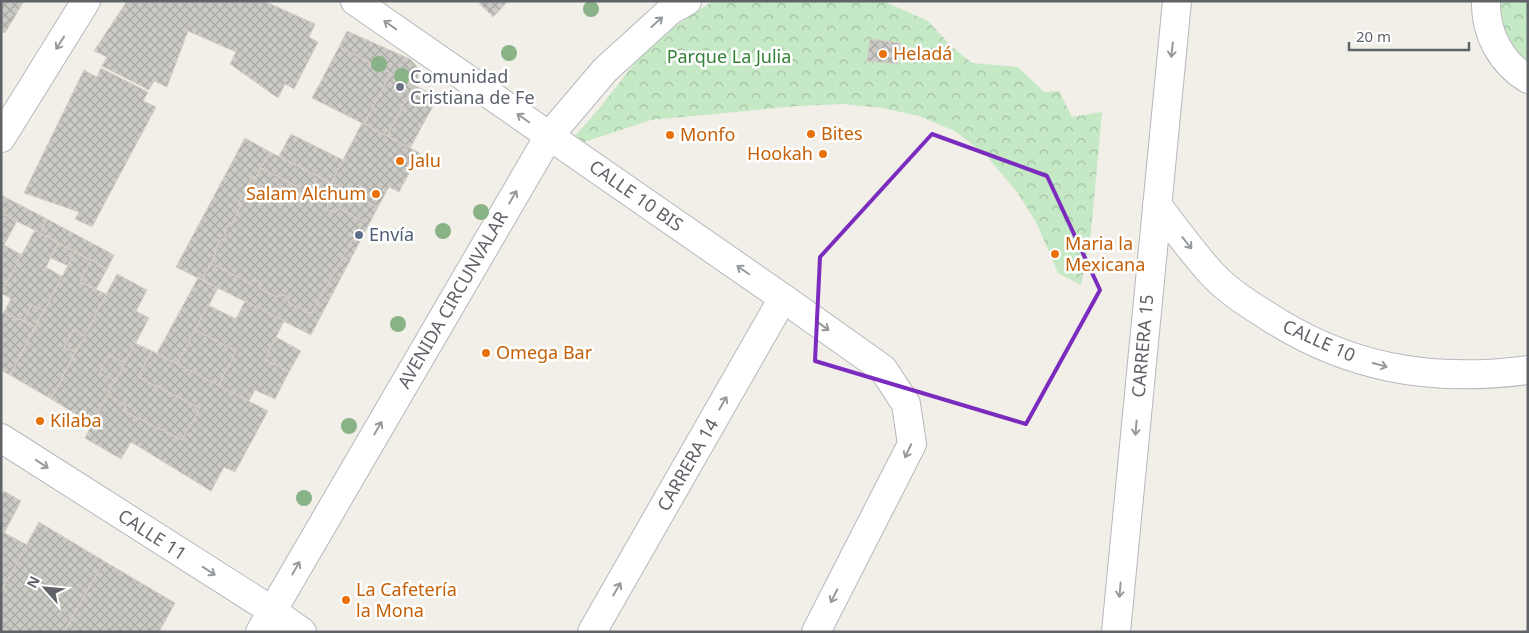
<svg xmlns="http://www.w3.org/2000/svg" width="1529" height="633" viewBox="0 0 1529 633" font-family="'Noto Sans',sans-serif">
<defs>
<pattern id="park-crowns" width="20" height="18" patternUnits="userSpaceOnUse" patternTransform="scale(1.25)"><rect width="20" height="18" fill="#c5e8c5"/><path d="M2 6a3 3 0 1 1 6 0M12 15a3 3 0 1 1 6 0" fill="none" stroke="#a3c0a4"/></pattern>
<pattern id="building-cross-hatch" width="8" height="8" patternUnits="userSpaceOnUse" patternTransform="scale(1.25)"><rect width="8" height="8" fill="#cccac5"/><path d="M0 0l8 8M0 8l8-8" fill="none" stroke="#a9a8a4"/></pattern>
</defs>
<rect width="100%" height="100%" fill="#f1efe8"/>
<g fill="url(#park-crowns)">
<path d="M713 1H883L928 21 952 47 972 63 1018 67 1044 92 1059 91 1072 117 1102 112 1091 232 1081 285 1058 273 1036 222 1017 192 986 155 955 131 919 116 882 108 844 104 797 106 651 120 584 142 573 138 599 109 651 42Z"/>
<path d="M1486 1H1528V79Z"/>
</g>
<g fill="url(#building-cross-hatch)" stroke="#d6d1c6">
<path d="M1 1H24L5 33 1 31Z"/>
<path d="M127 1H264L315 24 309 37 318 42 294 89 285 84 278 98 230 64 236 52 188 31 167 87 154 81 149 90 102 66 107 57 94 51Z"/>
<path d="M481 1H508L493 17 479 3Z"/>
<path d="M347 31 410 59 421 71 414 85 339 47Z"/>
<path d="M870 39 901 43 898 64 867 61Z"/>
<path d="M339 47 391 73 364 124 312 98Z"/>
<path d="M101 68 148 92 143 101 156 107 92 227 75 219 79 212 24 193 84 70 97 77Z"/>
<path d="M391 73 414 85 387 136 364 124Z"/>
<path d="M414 85 438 97 410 148 387 136Z"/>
<path d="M362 123 420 153 399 192 389 187 378 207 331 183Z"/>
<path d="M291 134 343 160 331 183 279 156Z"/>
<path d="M245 138 270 152 256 177H252L248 186 249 189 248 194 243 195 239 202 241 206 232 223 228 224 224 231 226 235 223 240H220L215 250 216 253 202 280 176 267Z"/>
<path d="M270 152 378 207 311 335 202 280 211 263 249 283 255 279 261 282 259 288 277 297 282 294 288 297 289 303 311 314 362 221 340 209 334 213 327 209 328 203 312 194 305 199 300 196V188L261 168Z"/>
<path d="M261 168 300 188V196L305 199 312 194 328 203 327 209 334 213 340 209 363 221 311 314 289 303 288 297 282 294 277 297 259 288 261 282 255 279 249 283 211 263 216 253 215 250 220 240H223L226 235 224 231 228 224 232 223 241 206 239 202 243 195 248 194 249 189 248 186 252 177H256Z"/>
<path d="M1 195 47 219 40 233 1 213Z"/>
<path d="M1 213 17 221 4 245 22 255 1 293Z"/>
<path d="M47 219 114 255 107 269 40 233Z"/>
<path d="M35 230 58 243 46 267 63 277 44 311 32 305 23 321 4 312 11 299 1 293Z"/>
<path d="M58 243 75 252 68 266 51 258Z"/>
<path d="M75 252 91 260 80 282 106 294 85 336 74 329 64 347 75 352 51 399 10 375Z"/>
<path d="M91 260 107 269 96 289 80 282Z"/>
<path d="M117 274 147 290 136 311 149 318 125 363 109 355 99 373 115 381 92 424 51 399Z"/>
<path d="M198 278 218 288 177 364 157 353Z"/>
<path d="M245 301 284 321 265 359 289 372 275 399 255 390 249 401 218 386 236 351 195 330 208 305 236 319Z"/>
<path d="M32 305 44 311 35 327 23 321Z"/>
<path d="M4 312 35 327 10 375 1 370V315Z"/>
<path d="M74 329 85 336 75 352 64 347Z"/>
<path d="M195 330 236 351 218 386 177 364Z"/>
<path d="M276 337 301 351 289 372 265 359Z"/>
<path d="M135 343 152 351 138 377 200 408 182 440 123 411 126 405 107 395Z"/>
<path d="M152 351 268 411 235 472 224 467 211 491 131 442 121 459 85 438 107 395 126 405 123 411 182 440 200 408 138 377Z"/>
<path d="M109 355 125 363 115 381 99 373Z"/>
<path d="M4 491 21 501 4 533 1 531V496Z"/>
<path d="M39 522 104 561 64 632H1V591Z"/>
<path d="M1 531 27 545 1 591Z"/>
<path d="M104 561 175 603 159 632H64Z"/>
</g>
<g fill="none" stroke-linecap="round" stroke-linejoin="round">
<defs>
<g id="minor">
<path d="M355 1 783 298 883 369 906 404 912 444 816 632"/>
<path d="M1486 1C1485 33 1501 63 1528 79"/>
<path d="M1157 205C1175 228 1192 252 1212 274 1226 289 1245 302 1263 313 1345 368 1430 383 1528 370"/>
<path d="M1 438 271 610 302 632"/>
<path d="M592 632 783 298"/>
<path d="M1116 632 1177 1"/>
</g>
<g id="tertiary">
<path d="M1 138 86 1"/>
<path d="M260 632 549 136 605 70 671 10 687 1"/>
</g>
</defs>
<use href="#minor" stroke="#b5b8bc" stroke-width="30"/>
<use href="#tertiary" stroke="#b5b8bc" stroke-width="30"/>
<use href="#minor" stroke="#fff" stroke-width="28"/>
<use href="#tertiary" stroke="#fff" stroke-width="28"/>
</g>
<g fill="#89b387">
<circle cx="591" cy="9" r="8"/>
<circle cx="509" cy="53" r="8"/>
<circle cx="379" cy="64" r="8"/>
<circle cx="402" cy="76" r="8"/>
<circle cx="481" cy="212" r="8"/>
<circle cx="443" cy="231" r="8"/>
<circle cx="398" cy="324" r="8"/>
<circle cx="349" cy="426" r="8"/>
<circle cx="304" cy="498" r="8"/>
</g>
<defs><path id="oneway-shaft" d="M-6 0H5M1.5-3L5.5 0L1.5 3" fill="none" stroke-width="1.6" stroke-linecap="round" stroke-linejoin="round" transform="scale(1.25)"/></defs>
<g stroke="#979a9d">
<use href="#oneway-shaft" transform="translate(657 22) rotate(-42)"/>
<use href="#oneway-shaft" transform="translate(390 25) rotate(-145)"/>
<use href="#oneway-shaft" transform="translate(60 43) rotate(122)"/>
<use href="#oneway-shaft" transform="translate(1172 50) rotate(96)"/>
<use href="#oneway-shaft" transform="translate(523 118) rotate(-145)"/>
<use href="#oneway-shaft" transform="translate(513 197) rotate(-60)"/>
<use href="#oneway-shaft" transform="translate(1187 243) rotate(51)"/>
<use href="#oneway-shaft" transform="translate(743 270) rotate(-145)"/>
<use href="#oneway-shaft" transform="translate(823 326) rotate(36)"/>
<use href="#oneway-shaft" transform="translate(1380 365) rotate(15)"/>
<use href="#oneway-shaft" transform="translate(723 403) rotate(-60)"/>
<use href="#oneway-shaft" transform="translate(378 428) rotate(-60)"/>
<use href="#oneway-shaft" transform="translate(1136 428) rotate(95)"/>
<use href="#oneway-shaft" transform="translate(908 451) rotate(115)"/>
<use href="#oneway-shaft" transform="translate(42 464) rotate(33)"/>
<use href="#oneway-shaft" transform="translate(296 568) rotate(-60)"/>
<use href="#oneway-shaft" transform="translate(209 571) rotate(33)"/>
<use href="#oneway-shaft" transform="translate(617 589) rotate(-60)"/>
<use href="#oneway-shaft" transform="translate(1120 590) rotate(95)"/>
<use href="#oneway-shaft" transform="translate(834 596) rotate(117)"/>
</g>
<path fill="none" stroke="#7b2cbf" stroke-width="4" stroke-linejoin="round" d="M932 134 1047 176 1100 290 1026 424 815 361 820 257Z"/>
<g fill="#e8710a" stroke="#fff" stroke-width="2">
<circle cx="883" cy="54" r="5"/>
<circle cx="811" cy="134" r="5"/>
<circle cx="670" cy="135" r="5"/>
<circle cx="823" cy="154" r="5"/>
<circle cx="400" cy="161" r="5"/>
<circle cx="376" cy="194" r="5"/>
<circle cx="1055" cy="254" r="5"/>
<circle cx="486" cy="353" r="5"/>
<circle cx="40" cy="421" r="5"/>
<circle cx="346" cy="600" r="5"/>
</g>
<circle fill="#6b7280" stroke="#fff" stroke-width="2" cx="400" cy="87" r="5"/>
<circle fill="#5c6f8a" stroke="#fff" stroke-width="2" cx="359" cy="235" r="5"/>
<g text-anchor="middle" stroke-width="5" stroke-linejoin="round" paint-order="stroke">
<g font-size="18" fill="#c56008" stroke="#fff" text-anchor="start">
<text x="893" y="60">Heladá</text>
<text x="821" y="140">Bites</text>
<text x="680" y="141">Monfo</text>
<text x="813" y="160" text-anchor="end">Hookah</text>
<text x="410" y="167">Jalu</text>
<text x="366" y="200" text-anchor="end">Salam Alchum</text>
<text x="1065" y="250">Maria la<tspan x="1065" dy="21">Mexicana</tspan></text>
<text x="496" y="359">Omega Bar</text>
<text x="50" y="427">Kilaba</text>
<text x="356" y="596">La Cafetería<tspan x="356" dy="21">la Mona</tspan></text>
</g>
<g font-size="18" fill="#348238" stroke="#fff">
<text x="729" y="63">Parque La Julia</text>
</g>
<g font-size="18" fill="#5b616d" stroke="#fff" text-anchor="start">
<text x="410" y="83">Comunidad<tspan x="410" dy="21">Cristiana de Fe</tspan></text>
</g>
<g font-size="18" fill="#5f6368" stroke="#fff">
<text transform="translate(636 196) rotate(35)" y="6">CALLE 10 BIS</text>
<text transform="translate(453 300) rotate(-60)" y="6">AVENIDA CIRCUNVALAR</text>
<text transform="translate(1319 341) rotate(24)" y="6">CALLE 10</text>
<text transform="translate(1143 346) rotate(-85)" y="6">CARRERA 15</text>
<text transform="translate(688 465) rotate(-60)" y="6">CARRERA 14</text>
<text transform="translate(152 535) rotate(33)" y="6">CALLE 11</text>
</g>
<g font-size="18" fill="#4e5e75" stroke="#fff" text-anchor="start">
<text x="369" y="241">Envía</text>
</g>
</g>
<rect width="1529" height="633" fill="none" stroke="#5f6368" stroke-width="5"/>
<g transform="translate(45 588) rotate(297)" stroke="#ffffff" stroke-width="4" paint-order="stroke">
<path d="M0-4L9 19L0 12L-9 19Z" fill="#5f6368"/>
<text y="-8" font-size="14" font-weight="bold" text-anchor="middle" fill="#5f6368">N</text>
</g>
<path d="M1349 42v8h120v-8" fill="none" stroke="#5f6368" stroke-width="2.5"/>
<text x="1356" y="42" font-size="15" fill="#5f6368" stroke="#ffffff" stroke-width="4" paint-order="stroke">20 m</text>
</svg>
